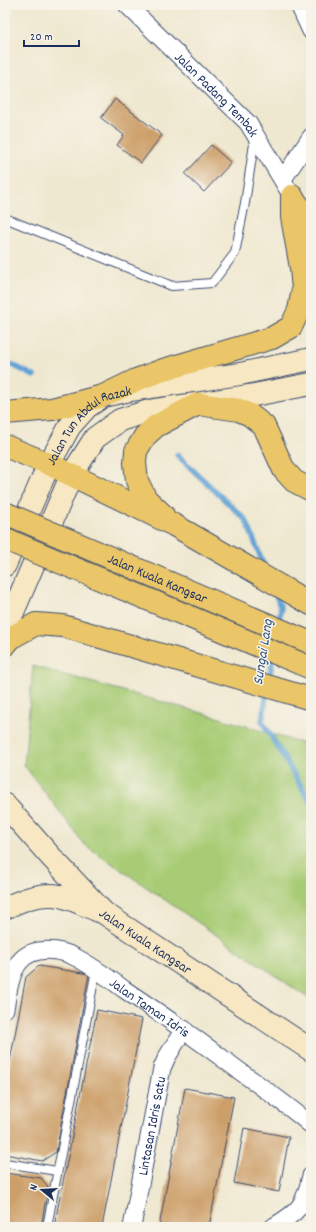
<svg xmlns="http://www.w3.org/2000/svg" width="316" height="1232" viewBox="0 0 316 1232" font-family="Dekko,sans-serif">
<rect width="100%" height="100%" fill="#f7f3e8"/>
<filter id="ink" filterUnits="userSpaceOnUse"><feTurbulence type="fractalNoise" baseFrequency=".025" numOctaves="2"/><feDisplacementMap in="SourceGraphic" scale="8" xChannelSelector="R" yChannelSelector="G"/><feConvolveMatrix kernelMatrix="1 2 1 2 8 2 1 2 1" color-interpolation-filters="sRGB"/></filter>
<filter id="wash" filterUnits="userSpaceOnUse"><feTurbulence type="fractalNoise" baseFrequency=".012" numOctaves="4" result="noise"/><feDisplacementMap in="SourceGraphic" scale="16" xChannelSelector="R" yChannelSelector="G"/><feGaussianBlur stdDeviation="0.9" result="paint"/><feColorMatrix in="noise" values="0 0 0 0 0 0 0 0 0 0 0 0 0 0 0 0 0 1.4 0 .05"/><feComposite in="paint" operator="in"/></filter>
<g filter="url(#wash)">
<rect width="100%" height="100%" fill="#efe8d0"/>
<path fill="#a8cc75" stroke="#627e6a" d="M33 666 213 716 311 746V1000L85 845 24 765Z"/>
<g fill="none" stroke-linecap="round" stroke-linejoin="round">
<g stroke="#62a3d5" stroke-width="5.5">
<path d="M5 361 34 376"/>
<path d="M177 455 246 520 266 571"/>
<path d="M274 590 281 609 278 624"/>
<path d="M269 681 273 656"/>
<path d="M267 692 262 721 311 803"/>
</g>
</g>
<g id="blocks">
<g fill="#cc9e68">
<path d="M115 99 162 135 141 163 117 145 124 135 101 118Z"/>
<path d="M211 145 231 163 204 192 185 174Z"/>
<path d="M39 966 89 974 56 1152 42 1161 5 1154V1087L26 977Z"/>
<path d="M97 1010 142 1019 102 1227H54Z"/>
<path d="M185 1088 234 1097 209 1227H159Z"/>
<path d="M244 1128 289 1137 279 1192 234 1183Z"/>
<path d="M5 1173 41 1178 48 1187 41 1227H5Z"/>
</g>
</g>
</g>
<g filter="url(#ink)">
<use href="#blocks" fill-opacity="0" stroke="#3b4b6f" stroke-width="1"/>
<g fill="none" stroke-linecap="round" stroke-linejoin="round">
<defs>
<g id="service">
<path d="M5 218 172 286 212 283 235 253 245 203 255 137"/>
<path d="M5 1163 57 1171"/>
<path d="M47 1227 96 970"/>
</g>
<g id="minor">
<path id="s1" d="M127 5 248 123 292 196"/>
<path d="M299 5 311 31"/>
<path d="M283 179 311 137"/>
<path id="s2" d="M5 1009C9 987 11 955 39 951 52 949 66 952 77 958 94 967 110 979 125 990 158 1012 190 1034 222 1058 251 1080 283 1101 311 1125"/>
<path id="s3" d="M132 1227 162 1068 167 1057 184 1029"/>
<path d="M273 1227C299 1211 304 1207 311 1176"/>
</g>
<g id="secondary">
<path id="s4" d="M5 565 49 464 70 426 87 407 103 396 130 390 240 374 311 359"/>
<path d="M5 631 71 476 95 438 120 420 149 411 249 396 311 384"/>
<path id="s5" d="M5 805 52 858 104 913 311 1050"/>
<path d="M5 908C22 900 41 892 60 896 73 899 86 906 99 911"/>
</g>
<g id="trunk">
<path d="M296 202 304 213 311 236"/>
<path d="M5 413 52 409 103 396 136 380 163 370 272 338 291 327 299 310 303 289 301 268 292 217V196"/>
<path d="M5 446 49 464 174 525 311 604"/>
<path d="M163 515 146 499 137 481 135 463 136 451 145 436 156 426 198 404 239 410 250 415 264 426 284 470 294 481 311 490"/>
<path d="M5 645 12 637 36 624 63 626 311 699"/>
</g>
</defs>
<use href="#service" stroke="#3b4b6f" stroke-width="10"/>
<use href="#minor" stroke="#3b4b6f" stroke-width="19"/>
<use href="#secondary" stroke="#3b4b6f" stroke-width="24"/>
<use href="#trunk" stroke="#3b4b6f" stroke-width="24"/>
<use href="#service" stroke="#fff" stroke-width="8"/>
<use href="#minor" stroke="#fff" stroke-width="17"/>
<use href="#secondary" stroke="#f7e8c3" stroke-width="22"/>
<use href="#trunk" stroke="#eac669" stroke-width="22"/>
<defs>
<g id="trunk-bridge">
<path id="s6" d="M5 513 311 643"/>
<path d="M5 539 311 668"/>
</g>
</defs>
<use href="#trunk-bridge" stroke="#3b4b6f" stroke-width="24" stroke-linecap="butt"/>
<use href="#trunk-bridge" stroke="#eac669" stroke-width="22"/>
</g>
</g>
<g text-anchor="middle" stroke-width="3" stroke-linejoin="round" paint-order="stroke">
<g font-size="14" fill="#1b2f5e" stroke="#f7f3e8">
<text dy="5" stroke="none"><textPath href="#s1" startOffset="127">Jalan Padang Tembak</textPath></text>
<text dy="5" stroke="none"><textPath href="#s4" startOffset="169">Jalan Tun Abdul Razak</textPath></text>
<text dy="5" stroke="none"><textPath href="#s6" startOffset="166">Jalan Kuala Kangsar</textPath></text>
<text dy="5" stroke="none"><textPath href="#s5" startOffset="197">Jalan Kuala Kangsar</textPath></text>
<text dy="5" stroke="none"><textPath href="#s2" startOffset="200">Jalan Taman Idris</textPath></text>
<text dy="5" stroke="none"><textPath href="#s3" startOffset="103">Lintasan Idris Satu</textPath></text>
</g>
<g font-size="15" font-style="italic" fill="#345888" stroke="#f7f3e8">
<text transform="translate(262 652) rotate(-81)" y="5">Sungai Lang</text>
</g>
</g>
<rect width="316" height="1232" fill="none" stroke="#f7f3e8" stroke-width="20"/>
<g transform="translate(42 1190) rotate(288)" stroke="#f7f3e8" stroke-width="3" paint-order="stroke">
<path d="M0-3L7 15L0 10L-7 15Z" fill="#1b2f5e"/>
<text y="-6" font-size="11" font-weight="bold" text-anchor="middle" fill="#1b2f5e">N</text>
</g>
<path d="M24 40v6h55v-6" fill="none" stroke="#1b2f5e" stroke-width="2"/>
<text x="30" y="40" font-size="12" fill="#1b2f5e" stroke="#f7f3e8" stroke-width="3" paint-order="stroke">20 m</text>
</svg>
